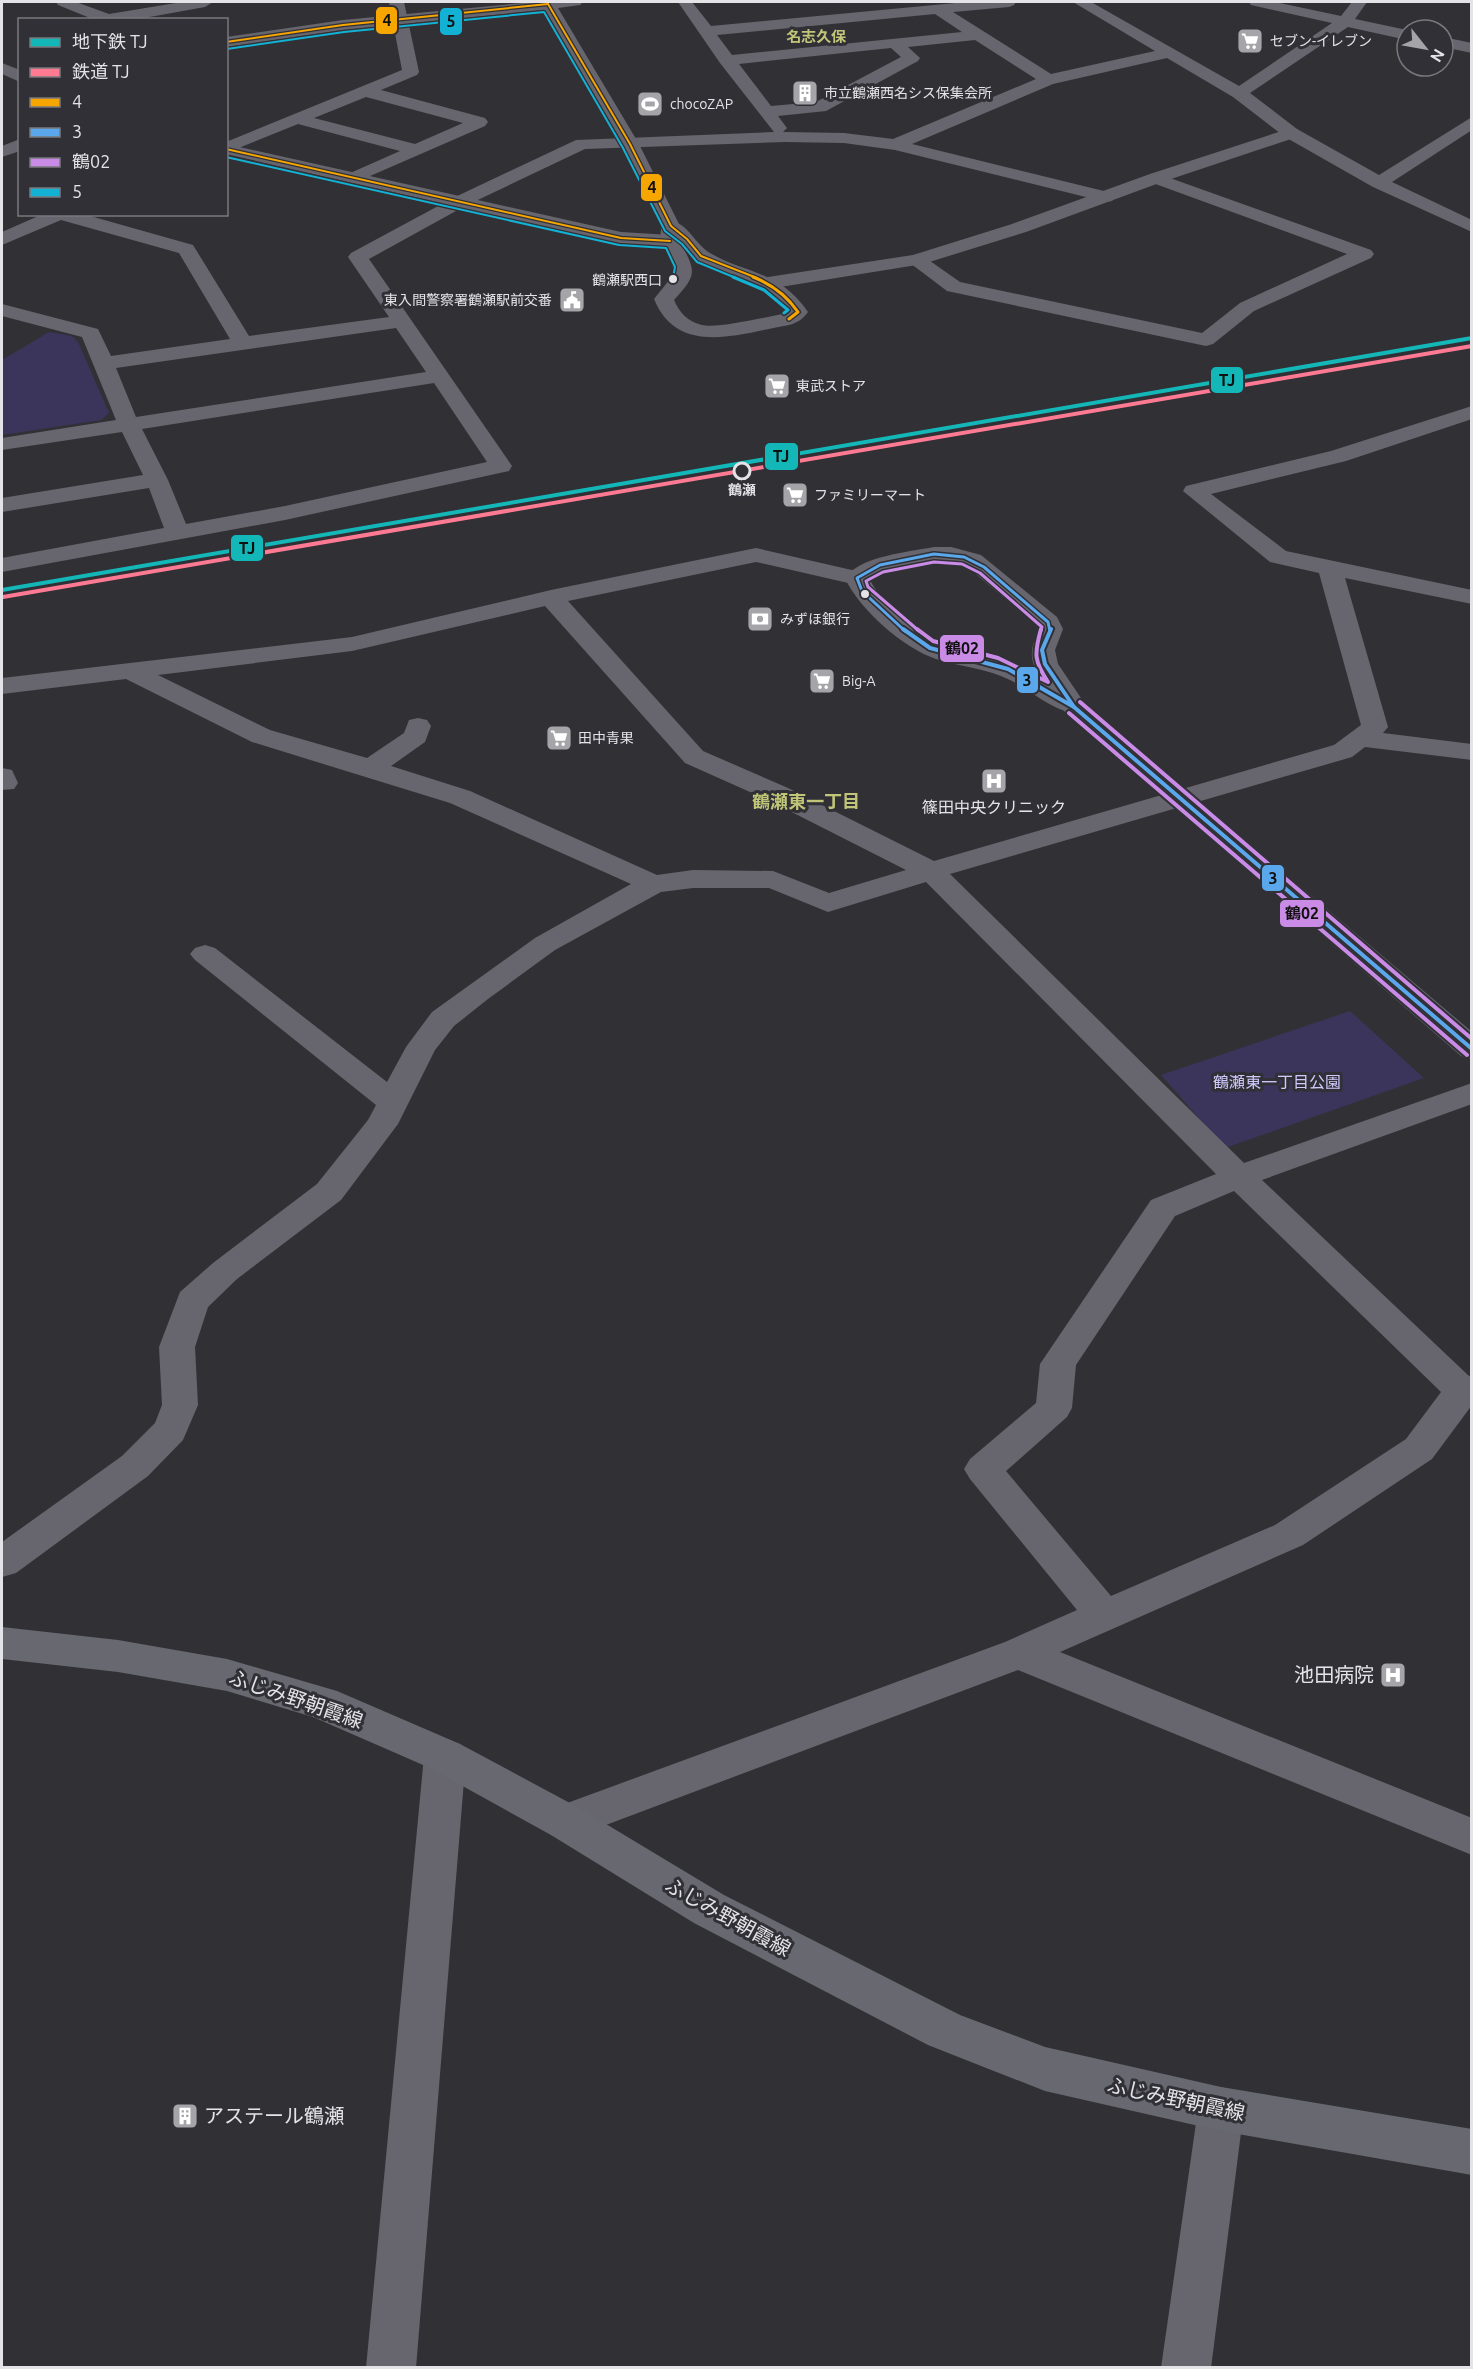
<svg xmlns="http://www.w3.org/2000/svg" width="1473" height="2369" viewBox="0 0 1473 2369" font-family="Ubuntu,'Noto Sans JP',sans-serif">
<rect width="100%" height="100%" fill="#313135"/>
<g fill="#3b345b">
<path d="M49 332 72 336 78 342 109 413 101 420 2 435V360Z"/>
<path d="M1350 1011 1424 1078 1225 1148 1161 1075Z"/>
</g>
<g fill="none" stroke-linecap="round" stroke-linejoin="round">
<g fill="#67666e" fill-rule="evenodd">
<path d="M56 2H76L109 14 182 2H213L205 7 133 20H95L58 5Z"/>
<path d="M389 2H404L419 72 417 75 381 90 485 118 488 122 485 126 354 183 348 182 345 178 348 174 400 151 298 124 226 153V142L402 70ZM366 97 463 123 415 144 314 118Z"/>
<path d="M678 2H692L711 26 966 2H1016L1014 5 1009 7 953 12 1051 74 1155 51 1073 2H1091L1239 86 1332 23 1251 5 1249 2H1275L1341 16 1352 2H1367L1355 19 1407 30V40L1348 27 1250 93 1297 129 1379 175 1472 117V130L1392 182 1472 220V232L1373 187 1285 137 1233 97 1167 58 1053 84 912 144 1112 193 1115 197 1112 201 1106 202 895 150 844 143 785 142 585 149 465 206 369 259 512 466 509 471 285 520 2 572V558L164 528 149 488 2 512V498L143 475 122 432 2 450V438L116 420 82 337 2 316V304L98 329 111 356 230 339 179 253 61 220 2 245V232L43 214H83L193 245 249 336 389 317 348 257 351 253 453 198 576 140 774 132 720 63ZM935 14 962 32 732 55 717 35ZM975 40 1036 79 893 139 844 133 783 132 787 128 778 116 826 111 918 61 920 58 908 47ZM891 48 901 57 816 102 771 106 739 64ZM396 328 426 372 136 417 116 368ZM434 383 487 462 285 506 186 524 168 480 142 429Z"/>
<path d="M1443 37 1472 43V53L1443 47Z"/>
<path d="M20 139V151L2 157V146Z"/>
<path d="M1156 173 1371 250 1374 254 1371 258 1254 311 1213 344 1206 346 947 291 906 260 909 256H923L960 282 1202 333 1240 303 1347 254 1150 182 1147 178 1150 174Z"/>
<path d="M671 220C689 225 695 244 710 253 748 275 779 270 808 312 803 319 797 323 789 325 741 333 678 358 654 299L674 274C673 256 653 240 664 222ZM681 244 694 260 761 287 787 311 783 314C766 317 716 329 702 325 688 322 679 312 674 300 696 276 697 272 681 244Z"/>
<path d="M1472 406V419L1346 461 1211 494 1286 551 1472 590V604L1345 578 1388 727 1383 733 1472 744V760L1365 747 1352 757 950 874 1244 1163 1472 1083V1104L1262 1180 1469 1376 1472 1375V1405L1432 1459 1303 1545 1060 1652 1472 1818V1855L1018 1670 566 1840 551 1835 545 1822 551 1809 1005 1642 1077 1610 970 1479 964 1469 970 1459 1036 1403 1040 1364 1151 1200 1216 1174 926 882 828 912 769 888H693L661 892 555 950 488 999 454 1026 435 1050 398 1124 341 1200 237 1279 208 1307 195 1347 198 1405 183 1440 148 1476 16 1573 2 1577V1542L122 1456 155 1423 162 1405 159 1347 180 1292 213 1263 317 1184 368 1120 376 1105 195 960 190 954 195 948 205 945 215 948 387 1082 406 1047 432 1012 535 938 631 884 450 803 252 742 126 679 2 694V678L352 637 551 590 756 548 865 573 869 578 865 583 857 585 756 562 568 601 703 751 788 788 934 861 1334 745 1361 725 1319 573 1270 562 1183 491 1186 486 1331 451ZM545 606 685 763 768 800 906 870 829 893 773 871 693 870 657 875 470 791 391 766 425 742 431 726 427 720 418 718 409 720 404 733 367 758 270 730 158 675 352 651ZM1234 1191 1441 1392 1406 1439 1275 1525 1111 1596 1006 1471 1067 1417 1072 1408 1076 1365 1175 1216Z"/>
<path d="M2 768 12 770 18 783 14 789 2 790Z"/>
<path d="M445 1739 460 1744 466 1756 416 2368H366L424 1756 430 1744Z"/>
<path d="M1221 2087 1238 2093 1244 2109 1211 2368H1161L1198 2109 1204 2093Z"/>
</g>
<g fill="#67666e" fill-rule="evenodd">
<path d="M533 2H583L580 5 558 8 639 144 680 226 678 230H664L621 144 544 10 343 30 226 47V37L343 20Z"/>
<path d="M2 63 20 70V82L2 74Z"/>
<path d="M1291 128 1297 129 1300 133 1297 137 1162 182 1026 232 923 264 768 289 761 287 758 283 761 279 768 277 913 255 1012 224 1150 174Z"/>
<path d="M226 144 621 232 670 235 677 237 679 241 677 245 670 247 621 244 226 154Z"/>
<path d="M934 547H951L981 555 1057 617 1063 629 1055 650 1058 664 1087 707 1083 712C1061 718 1031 690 1010 680 986 668 961 667 936 659 903 648 859 609 845 578 860 556 909 552 934 547ZM934 561H950L965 565 1037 625 1039 629C1031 648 1028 657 1039 675 1011 659 981 658 951 647 926 639 882 605 870 580L887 571Z"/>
</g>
<g fill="#686871" fill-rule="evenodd">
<path d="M1074 699 1083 702 1472 1032V1059L1461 1056 1065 712 1061 707 1065 702Z"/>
<path d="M2 1627 118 1640 227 1659 337 1691 460 1744 581 1809 724 1895 960 2015 1045 2047 1221 2087 1472 2129V2175L1221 2131 1045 2091 928 2045 694 1923 551 1835 430 1768 313 1717 227 1691 118 1672 2 1659Z"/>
</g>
<defs>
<g id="bus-1-far1">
<path d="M548 4 630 144 671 226 687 239 701 256 757 278"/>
<path d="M226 42 343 25 548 4"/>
<path d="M226 149 621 238 670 241"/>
</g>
<path id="bus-1" d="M753 277C771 284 787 296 798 312L789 319"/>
<path id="bus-2-far1" d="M905 631 862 591 857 578 880 565 934 554 964 557 984 567 1048 622 1050 631"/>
<g id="bus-2">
<path d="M903 629 930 648 1008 669 1074 707 1045 664 1042 650 1051 629"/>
<path d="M1074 707 1472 1049"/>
</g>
<path id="bus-3-far1" d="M919 631 868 587 866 581 883 572 934 562 962 564 980 573 1042 627 1041 631"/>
<g id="bus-3">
<path d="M917 629 933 641 998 658 1048 682C1034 661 1034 654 1041 629"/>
<path d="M1080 702 1472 1039"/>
<path d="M1069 713 1467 1055"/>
</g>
<g id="bus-4-far1">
<path d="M227 49 344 32 544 12 623 148 665 231 682 244 697 262 736 278"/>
<path d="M226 157 619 245 666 248 675 267 673 278"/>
</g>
<path id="bus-4" d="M733 277 764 290 788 310 784 313"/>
</defs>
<use href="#bus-1-far1" stroke="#303036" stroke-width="4.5"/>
<use href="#bus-1" stroke="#303036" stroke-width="6"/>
<use href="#bus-2-far1" stroke="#303036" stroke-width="6"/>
<use href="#bus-2" stroke="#303036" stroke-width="8"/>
<use href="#bus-3-far1" stroke="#303036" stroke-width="6"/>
<use href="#bus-3" stroke="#303036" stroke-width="8"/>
<use href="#bus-4-far1" stroke="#303036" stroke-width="4.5"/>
<use href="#bus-4" stroke="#303036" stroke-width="6"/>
<use href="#bus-1-far1" stroke="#f7a600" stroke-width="2"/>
<use href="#bus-1" stroke="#f7a600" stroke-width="3"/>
<use href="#bus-2-far1" stroke="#5aa8eb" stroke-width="3"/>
<use href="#bus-2" stroke="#5aa8eb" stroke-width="4"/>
<use href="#bus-3-far1" stroke="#ca8be6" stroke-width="3"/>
<use href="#bus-3" stroke="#ca8be6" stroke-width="4"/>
<use href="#bus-4-far1" stroke="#13b2d5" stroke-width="2"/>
<use href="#bus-4" stroke="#13b2d5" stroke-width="3"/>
<defs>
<path id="rail-1" d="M3 597 1472 346"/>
</defs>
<use href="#rail-1" stroke="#303036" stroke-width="7"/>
<use href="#rail-1" stroke="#fe7a93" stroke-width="4"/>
<defs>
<path id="metro-1" d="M2 590 1472 338"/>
</defs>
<use href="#metro-1" stroke="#303036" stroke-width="7"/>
<use href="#metro-1" stroke="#14b7b7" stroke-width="4"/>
</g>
<defs>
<symbol id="supermarket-square" viewBox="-11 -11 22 22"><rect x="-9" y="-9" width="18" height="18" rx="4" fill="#a5a5a9" stroke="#303036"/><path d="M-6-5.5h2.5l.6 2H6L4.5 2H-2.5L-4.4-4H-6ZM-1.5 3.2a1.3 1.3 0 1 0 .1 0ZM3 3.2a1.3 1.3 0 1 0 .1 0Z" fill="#fff"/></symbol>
<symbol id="building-square" viewBox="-11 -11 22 22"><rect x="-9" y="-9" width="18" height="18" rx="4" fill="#a5a5a9" stroke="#303036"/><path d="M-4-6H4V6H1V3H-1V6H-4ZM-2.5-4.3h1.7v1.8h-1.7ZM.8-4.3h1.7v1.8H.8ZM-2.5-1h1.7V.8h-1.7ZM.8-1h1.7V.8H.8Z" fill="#fff"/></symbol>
<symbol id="stadium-square" viewBox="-11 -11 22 22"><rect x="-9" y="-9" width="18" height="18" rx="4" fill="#a5a5a9" stroke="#303036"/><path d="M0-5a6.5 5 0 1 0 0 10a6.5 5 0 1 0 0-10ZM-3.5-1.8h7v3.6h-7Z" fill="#fff"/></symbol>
<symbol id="civic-square" viewBox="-11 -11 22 22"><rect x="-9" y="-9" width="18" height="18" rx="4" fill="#a5a5a9" stroke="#303036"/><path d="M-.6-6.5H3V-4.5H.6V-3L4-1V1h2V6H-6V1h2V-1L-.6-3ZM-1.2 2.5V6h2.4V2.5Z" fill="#fff"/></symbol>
<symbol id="bank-square" viewBox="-11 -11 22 22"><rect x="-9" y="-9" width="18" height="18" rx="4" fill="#a5a5a9" stroke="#303036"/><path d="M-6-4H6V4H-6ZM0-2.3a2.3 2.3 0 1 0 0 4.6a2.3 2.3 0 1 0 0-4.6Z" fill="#fff"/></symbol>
<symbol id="hospital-square" viewBox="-11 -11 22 22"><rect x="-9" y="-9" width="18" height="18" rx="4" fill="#a5a5a9" stroke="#303036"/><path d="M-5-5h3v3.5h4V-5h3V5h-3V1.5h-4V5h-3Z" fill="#fff"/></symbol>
</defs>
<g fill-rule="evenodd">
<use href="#supermarket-square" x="1235" y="26" width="30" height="30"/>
<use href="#building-square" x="790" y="78" width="30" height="30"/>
<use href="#stadium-square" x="635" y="89" width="30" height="30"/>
<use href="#civic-square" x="557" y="285" width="30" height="30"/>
<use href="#supermarket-square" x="762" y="371" width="30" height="30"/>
<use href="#supermarket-square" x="780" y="480" width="30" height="30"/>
<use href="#bank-square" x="745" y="604" width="30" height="30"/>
<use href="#supermarket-square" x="807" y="666" width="30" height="30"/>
<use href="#supermarket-square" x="544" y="723" width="30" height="30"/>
<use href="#hospital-square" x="979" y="766" width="30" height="30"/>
<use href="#hospital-square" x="1378" y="1660" width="30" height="30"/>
<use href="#building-square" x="170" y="2101" width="30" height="30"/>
</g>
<g fill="#e4e3e7" stroke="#303036" stroke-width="2">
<circle cx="673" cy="279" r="5"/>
<circle cx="865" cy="594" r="5"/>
</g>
<circle fill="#303036" stroke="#e4e3e7" stroke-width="3" cx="742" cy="471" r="8"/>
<g text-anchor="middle" stroke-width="6" stroke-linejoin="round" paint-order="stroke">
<g font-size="14" fill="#e4e3e7" stroke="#303036" text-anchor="start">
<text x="1270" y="46">セブン-イレブン</text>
<text x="824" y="98">市立鶴瀬西名シス保集会所</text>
<text x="670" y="109">chocoZAP</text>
<text x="552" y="305" text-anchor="end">東入間警察署鶴瀬駅前交番</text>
<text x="796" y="391">東武ストア</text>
<text x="814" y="500">ファミリーマート</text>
<text x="780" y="624">みずほ銀行</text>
<text x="842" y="686">Big-A</text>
<text x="578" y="743">田中青果</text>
</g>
<g font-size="14" fill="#e4e3e7" stroke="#303036" text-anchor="end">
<text x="662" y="285">鶴瀬駅西口</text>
</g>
<g font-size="14" font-weight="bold" fill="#e4e3e7" stroke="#303036">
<text x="742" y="495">鶴瀬</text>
</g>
<g font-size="15" font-weight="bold" fill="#c1c578" stroke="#303036">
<text x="816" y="42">名志久保</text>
</g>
<g font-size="16" fill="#e4e3e7" stroke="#303036">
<text x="994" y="813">篠田中央クリニック</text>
</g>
<g font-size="16" fill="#d0c9fe" stroke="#303036">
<text x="1277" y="1088">鶴瀬東一丁目公園</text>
</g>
<g font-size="18" font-weight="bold" fill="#c1c578" stroke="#303036">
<text x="806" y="808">鶴瀬東一丁目</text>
</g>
<g font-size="20" fill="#e4e3e7" stroke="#303036" text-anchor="end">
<text x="1374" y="1682">池田病院</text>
<text x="204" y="2123" text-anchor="start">アステール鶴瀬</text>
</g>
<g font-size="20" fill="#e4e3e7" stroke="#303036">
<text transform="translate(296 1699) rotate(19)" y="7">ふじみ野朝霞線</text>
<text transform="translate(728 1917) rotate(29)" y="7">ふじみ野朝霞線</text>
<text transform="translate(1176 2099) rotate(12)" y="7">ふじみ野朝霞線</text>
</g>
</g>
<g stroke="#303036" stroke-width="2">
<rect x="375" y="6" width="23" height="29" rx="6" fill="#f7a600"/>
<rect x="439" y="7" width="24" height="29" rx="6" fill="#13b2d5"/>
<rect x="640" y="173" width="23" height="29" rx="6" fill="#f7a600"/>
<rect x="1210" y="366" width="34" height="28" rx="6" fill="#14b7b7"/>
<rect x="764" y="442" width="35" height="29" rx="6" fill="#14b7b7"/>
<rect x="230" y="534" width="34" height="28" rx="6" fill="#14b7b7"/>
<rect x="939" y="634" width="46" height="29" rx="6" fill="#ca8be6"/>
<rect x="1016" y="666" width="23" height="28" rx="6" fill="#5aa8eb"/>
<rect x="1261" y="864" width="24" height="28" rx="6" fill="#5aa8eb"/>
<rect x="1279" y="899" width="46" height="29" rx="6" fill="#ca8be6"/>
</g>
<g font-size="16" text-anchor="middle" font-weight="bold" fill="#111">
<text x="387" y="26">4</text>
<text x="451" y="27">5</text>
<text x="652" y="193">4</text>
<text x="1227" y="386">TJ</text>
<text x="781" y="462">TJ</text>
<text x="247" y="554">TJ</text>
<text x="962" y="654">鶴02</text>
<text x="1027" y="686">3</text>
<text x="1273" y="884">3</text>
<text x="1302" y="919">鶴02</text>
</g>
<rect width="1473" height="2369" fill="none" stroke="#e4e3e7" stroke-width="6"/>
<rect x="18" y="18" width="210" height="198" fill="#303036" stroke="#78787d" stroke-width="1.5"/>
<rect x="30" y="38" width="30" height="9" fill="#14b7b7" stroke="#78787d" stroke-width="1.5"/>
<text x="72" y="48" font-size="18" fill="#e4e3e7">地下鉄 TJ</text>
<rect x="30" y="68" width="30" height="9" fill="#fe7a93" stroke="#78787d" stroke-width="1.5"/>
<text x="72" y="78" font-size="18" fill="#e4e3e7">鉄道 TJ</text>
<rect x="30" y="98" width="30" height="9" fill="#f7a600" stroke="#78787d" stroke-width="1.5"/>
<text x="72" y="108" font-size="18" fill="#e4e3e7">4</text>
<rect x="30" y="128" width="30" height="9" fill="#5aa8eb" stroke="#78787d" stroke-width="1.5"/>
<text x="72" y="138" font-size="18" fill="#e4e3e7">3</text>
<rect x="30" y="158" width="30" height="9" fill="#ca8be6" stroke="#78787d" stroke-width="1.5"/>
<text x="72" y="168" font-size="18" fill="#e4e3e7">鶴02</text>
<rect x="30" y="188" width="30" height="9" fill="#13b2d5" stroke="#78787d" stroke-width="1.5"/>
<text x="72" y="198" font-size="18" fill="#e4e3e7">5</text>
<g transform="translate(1425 48) rotate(121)"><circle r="28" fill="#303036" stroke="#78787d" stroke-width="1.5"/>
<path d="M0-4.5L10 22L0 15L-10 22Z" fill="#a5a5a9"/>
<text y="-9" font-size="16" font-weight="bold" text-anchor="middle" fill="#e4e3e7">N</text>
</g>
</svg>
